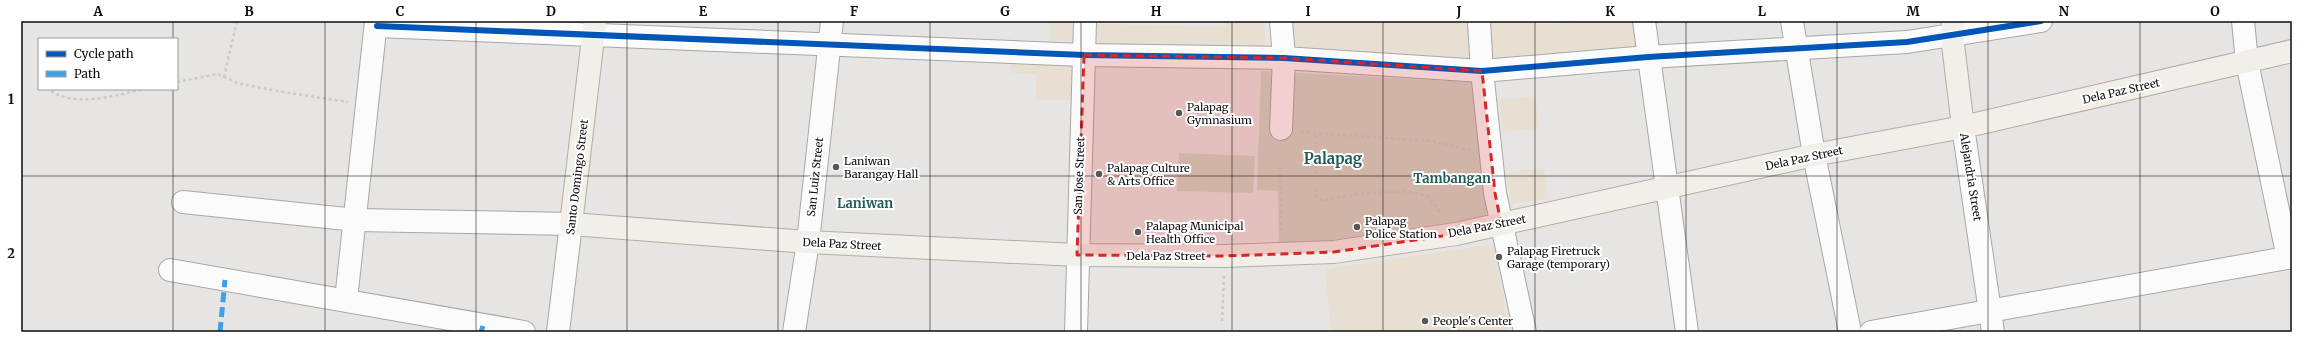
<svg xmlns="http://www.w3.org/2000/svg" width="2313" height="353" viewBox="0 0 2313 353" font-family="Merriweather,serif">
<rect width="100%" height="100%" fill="#e7e5e3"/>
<g fill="#e6dfd2">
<rect x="1051" y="21" width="21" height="20"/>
<path d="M1226 21H1264L1266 53 1097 46V24L1226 27Z"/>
<path d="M1281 21H1470L1472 60 1282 55Z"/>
<path d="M1488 21H1539V24L1633 21 1636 48 1490 58Z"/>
<path d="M1011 61 1072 62 1071 100H1036V74L1011 73Z"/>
<path d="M1535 96 1539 128 1503 132 1499 100Z"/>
<path d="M1544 168 1548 199 1510 204 1507 172Z"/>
<path d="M1494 244 1509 332H1331L1325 269Z"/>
</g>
<g fill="#d0d7c8">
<path d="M1261 71 1472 82 1487 209 1486 218 1348 241 1279 243 1278 191 1257 190Z"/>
<path d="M1179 153 1255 156 1253 193 1177 191Z"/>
</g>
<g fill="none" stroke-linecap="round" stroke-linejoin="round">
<defs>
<g id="minor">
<path d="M1479 21 1482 71 1495 193 1525 332"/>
<path d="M1644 21 1687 332"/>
<path d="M1792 21 1814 155 1850 332"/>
<path d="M2243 21 2247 62 2288 258"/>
<path d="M377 26 1084 55 1284 58 1482 71 1648 57 1907 42 2041 21"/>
<path d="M1963 127 1993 332"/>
<path d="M1281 129 1284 58 1281 21"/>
<path d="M183 202 356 220 571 224 558 332"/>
<path d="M170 270 524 332"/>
<path d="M346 300 376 21"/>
<path d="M794 332 808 242 832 21"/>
<path d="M1076 332 1085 21"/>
<path d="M1871 332 2292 257"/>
</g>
<g id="major">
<path d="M595 21 571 224 808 242 1077 255 1225 256 1334 252 1456 234 1814 155 1963 127 2292 51"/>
<path d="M1953 21 1952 36 1963 127"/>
</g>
</defs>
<use href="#minor" stroke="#a9a7a6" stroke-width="24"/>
<use href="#major" stroke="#b5aca5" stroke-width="24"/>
<g stroke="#cbcbca" stroke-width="2.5" stroke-dasharray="3 3" stroke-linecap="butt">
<path d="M224 77 237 21"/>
<path d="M177 82 218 74 237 83 277 91 348 102"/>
<path d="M51 91C76 108 117 95 144 89"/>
<path d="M1301 132 1430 141 1471 150"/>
<path d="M1316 135V175"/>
<path d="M1280 168 1281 233"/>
<path d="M1316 189V196L1323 201C1342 195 1413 185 1429 198 1434 202 1438 210 1442 215"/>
<path d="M1222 321 1224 275"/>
</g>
<use href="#minor" stroke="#fbfbfb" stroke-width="22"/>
<use href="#major" stroke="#f2eee9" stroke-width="22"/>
<g stroke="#3da1e9" stroke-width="5" stroke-dasharray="10 5" stroke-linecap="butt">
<path d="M220 332 225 280"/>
<path d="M481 332 483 326"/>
</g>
<defs>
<path id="cycleway" d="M377 26 1084 55 1284 58 1482 71 1648 57 1907 42 2041 21"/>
</defs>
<use href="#cycleway" stroke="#fff" stroke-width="8"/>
<use href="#cycleway" stroke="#0057b8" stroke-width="6"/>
</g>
<path fill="#d62828" fill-opacity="0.2" stroke="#d62828" stroke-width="3" stroke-dasharray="8 5" stroke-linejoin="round" d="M1084 55 1284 58 1482 71 1495 193 1501 223 1456 234 1334 252 1225 256 1077 255Z"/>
<path fill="none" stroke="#0e0c0c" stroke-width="1" stroke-opacity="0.55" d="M173 21V39M325 21V332M476 21V332M627 21V332M778 21V332M930 21V332M1081 21V332M1232 21V332M1383 21V332M1535 21V332M1686 21V332M1837 21V332M1988 21V332M2140 21V332M173 89V332M21 176H2292"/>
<g fill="#5a5857" stroke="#fff" stroke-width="1.5">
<circle cx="1179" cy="113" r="4"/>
<circle cx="836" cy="167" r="4"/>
<circle cx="1099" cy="174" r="4"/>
<circle cx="1357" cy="227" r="4"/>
<circle cx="1138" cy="232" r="4"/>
<circle cx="1499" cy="257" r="4"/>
<circle cx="1425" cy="321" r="4"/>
</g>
<g text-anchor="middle" stroke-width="4" stroke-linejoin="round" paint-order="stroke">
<g font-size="11" fill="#0e0c0c" stroke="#fff">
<text transform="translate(2121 91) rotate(-13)" y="4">Dela Paz Street</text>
<text transform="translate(1804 158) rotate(-12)" y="4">Dela Paz Street</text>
<text transform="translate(1079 176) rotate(-88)" y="4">San Jose Street</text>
<text transform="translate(577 177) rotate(-83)" y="4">Santo Domingo Street</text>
<text transform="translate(815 177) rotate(-84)" y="4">San Luiz Street</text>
<text transform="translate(1971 177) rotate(81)" y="4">Alejandria Street</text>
<text transform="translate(1487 226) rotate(-11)" y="4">Dela Paz Street</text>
<text transform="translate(842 244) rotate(3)" y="4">Dela Paz Street</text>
<text x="1166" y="260">Dela Paz Street</text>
</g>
<g font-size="11" fill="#0e0c0c" stroke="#fff" text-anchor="start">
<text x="1187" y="111">Palapag<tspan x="1187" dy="13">Gymnasium</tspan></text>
<text x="844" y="165">Laniwan<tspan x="844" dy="13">Barangay Hall</tspan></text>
<text x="1107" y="172">Palapag Culture<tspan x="1107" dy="13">&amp; Arts Office</tspan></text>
<text x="1365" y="225">Palapag<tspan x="1365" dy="13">Police Station</tspan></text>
<text x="1146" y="230">Palapag Municipal<tspan x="1146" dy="13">Health Office</tspan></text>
<text x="1507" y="255">Palapag Firetruck<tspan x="1507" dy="13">Garage (temporary)</tspan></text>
<text x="1433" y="325">People's Center</text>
</g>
<g font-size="13" font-weight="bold" fill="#225c58" stroke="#fff">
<text x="1452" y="183">Tambangan</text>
<text x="865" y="208">Laniwan</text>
</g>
<g font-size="15" font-weight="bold" fill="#225c58" stroke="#fff">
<text x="1333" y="164">Palapag</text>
</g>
</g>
<rect width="2313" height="353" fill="none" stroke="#ffffff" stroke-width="44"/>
<rect x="38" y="38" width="140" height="52" fill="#ffffff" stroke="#9f9e9e"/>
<rect x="46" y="51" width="20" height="6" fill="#0057b8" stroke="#9f9e9e"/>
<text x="74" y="58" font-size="12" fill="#0e0c0c">Cycle path</text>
<rect x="46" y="71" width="20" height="6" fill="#3da1e9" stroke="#9f9e9e"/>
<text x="74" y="78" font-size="12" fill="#0e0c0c">Path</text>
<rect x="22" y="22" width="2269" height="309" fill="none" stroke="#0e0c0c" stroke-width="1.5"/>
<g font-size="13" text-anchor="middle" font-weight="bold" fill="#0e0c0c">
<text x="98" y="16">A</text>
<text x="249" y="16">B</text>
<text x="400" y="16">C</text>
<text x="551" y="16">D</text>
<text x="703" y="16">E</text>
<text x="854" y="16">F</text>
<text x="1005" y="16">G</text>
<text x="1156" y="16">H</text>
<text x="1308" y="16">I</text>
<text x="1459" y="16">J</text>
<text x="1610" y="16">K</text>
<text x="1762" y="16">L</text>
<text x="1913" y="16">M</text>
<text x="2064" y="16">N</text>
<text x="2215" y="16">O</text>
<text x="11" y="104">1</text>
<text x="11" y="258">2</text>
</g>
</svg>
